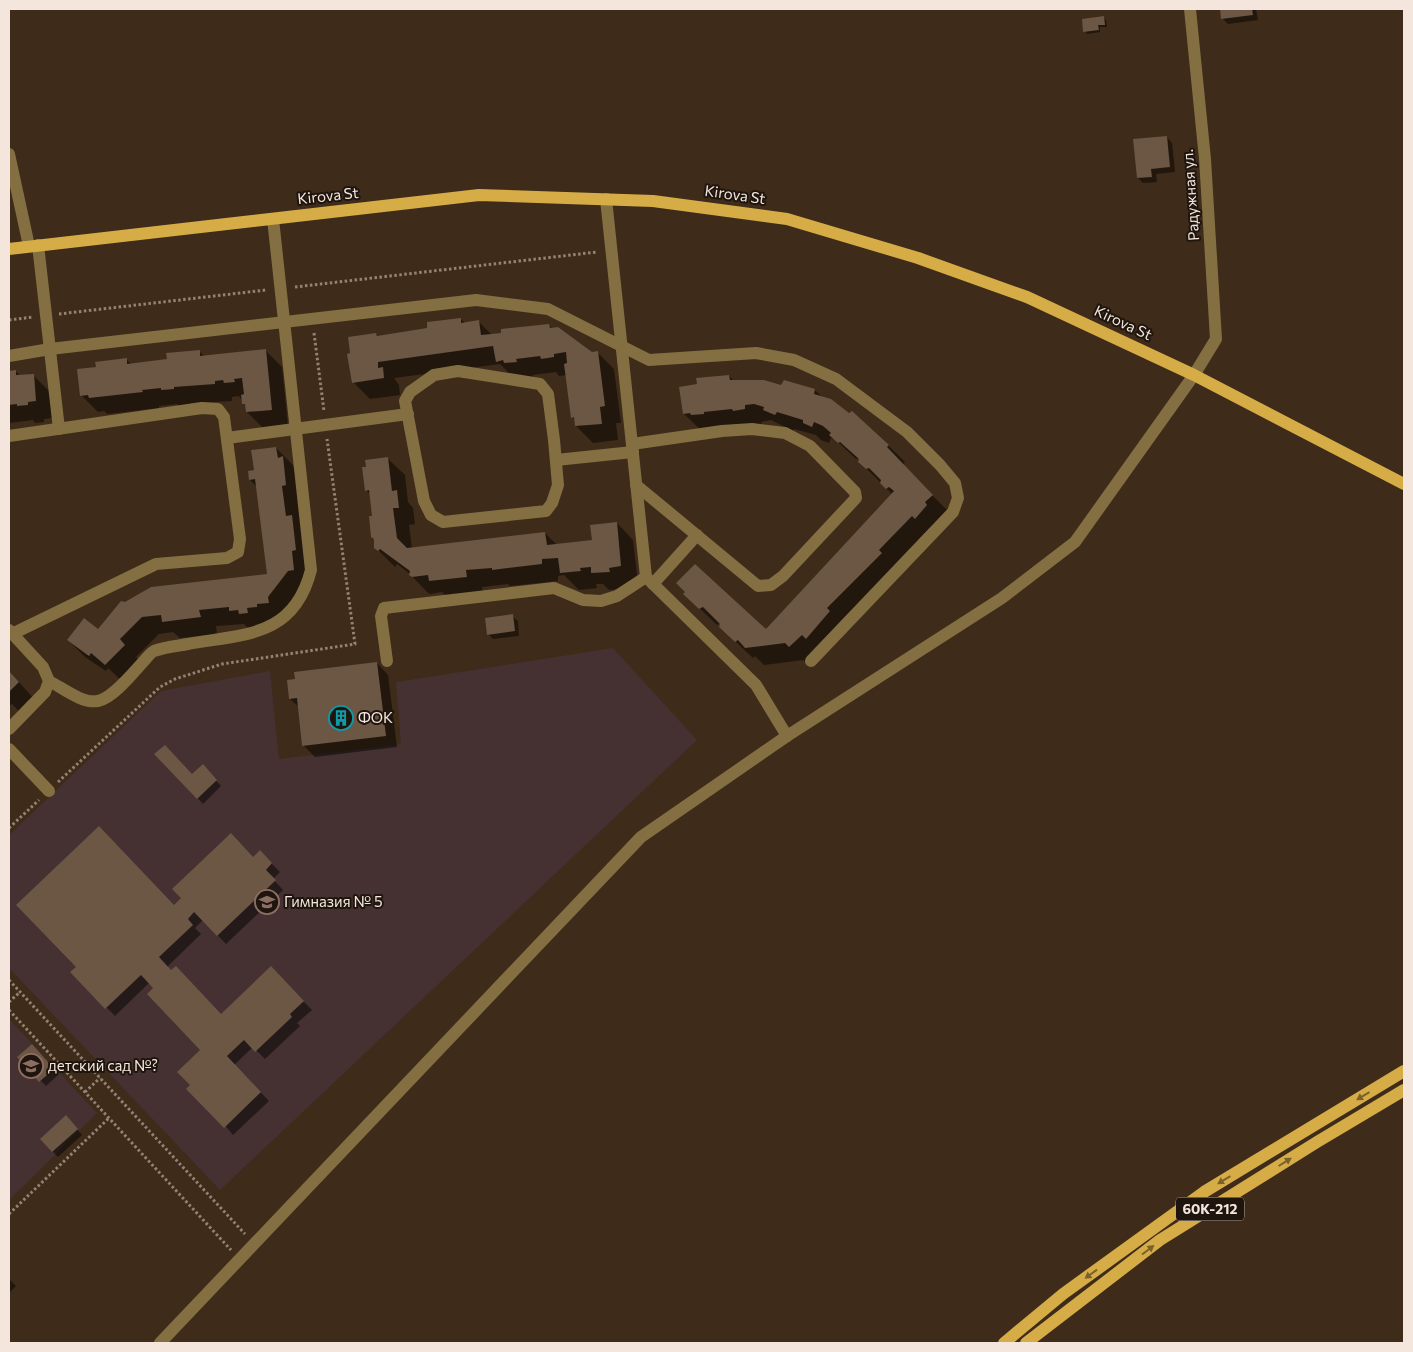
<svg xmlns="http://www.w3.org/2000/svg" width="1413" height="1352" viewBox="0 0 1413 1352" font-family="Commissioner,sans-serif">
<rect width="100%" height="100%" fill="#3e2b1a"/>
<g fill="#453131">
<path d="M613 648 697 740 220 1190 9 968V835L161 691 270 671 279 759 401 744 396 682Z"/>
<path d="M9 1019 97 1113 9 1200Z"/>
</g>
<g fill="#0007">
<path d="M1221 9H1256L1258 20 1228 24 1222 18Z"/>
<path d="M1103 17 1106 20 1107 27H1100V32L1087 34 1085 31Z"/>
<path d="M1167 137 1172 143 1175 172 1156 174 1157 182 1143 183 1138 178Z"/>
<path d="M461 319 465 323 478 321 492 335 549 326 591 353 597 352 614 369 621 423H616L618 440 593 443 576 426V420L573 417 567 375 559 376 556 372 533 375V379L514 378 500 364 394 378 399 385 400 395 370 399 353 382 376 334 379 337 429 329Z"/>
<path d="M265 350 282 367 288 426 264 429 247 412V408L239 396 232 397V401L191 403 190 405 179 406 177 404 159 406V408L107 414 104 411 98 412 81 395 97 368 126 359 132 365 168 361 199 351 205 357Z"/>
<path d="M15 371 21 376 33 375 50 392 52 418 44 419V422L35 423 33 420 9 423V372Z"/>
<path d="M729 376 734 381 782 386 784 382 815 390 822 397 888 445 905 462 902 465 949 512 807 663 803 660 764 665 755 656 753 658 720 627 724 620 717 625 685 594 766 630 893 495 859 461 861 460 858 458 856 459 836 440 831 438 829 443 821 440 816 435 794 429 793 431 771 420 761 422 762 426 701 430 684 414 698 385Z"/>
<path d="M276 448 293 465 294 469 299 475 310 586 284 614 253 627H247L244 624 216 626 217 634 180 638 173 632 159 634 136 657 141 662 122 681 108 668 106 671 85 657 68 640 98 630 125 604 268 575 257 487 250 480 255 472Z"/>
<path d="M388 459 405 475 408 502 413 508 415 524 409 525 412 549 545 533 557 545 593 541 617 523 633 540 638 583 626 588 609 590 603 584H596L597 588 579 590 564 575 558 576V581L510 586 508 584 482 587 483 593 447 597 442 592 430 594 427 592 410 574 397 564 395 567 376 548 371 495 366 490Z"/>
<path d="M512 616 518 621 519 636 493 639 488 634Z"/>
<path d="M377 663 388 675 397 747 315 757 303 745 299 707 290 699Z"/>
<path d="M9 671 35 700 21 713 12 704 9 706Z"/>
<path d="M156 754 193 776 203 766 221 786 203 804Z"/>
<path d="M260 852 280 872 273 879 283 890 226 944 203 920 195 928 201 934 167 967 221 1015 271 968 312 1010 297 1023 300 1026 265 1059 253 1047 234 1065 269 1101 233 1135 191 1085 201 1050 150 982 115 1016 72 972 174 906 253 858Z"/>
<path d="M37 1051 58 1075 46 1086 18 1057Z"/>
<path d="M71 1122 82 1135 58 1157 41 1139Z"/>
<path d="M9 1279 16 1286 9 1293Z"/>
</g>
<g fill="#6c5644">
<path d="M1220 9H1252L1253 15 1221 19Z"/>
<path d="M1104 16 1105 25H1098L1099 30 1083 32 1082 19Z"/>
<path d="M1167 136 1170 167 1151 169 1152 177 1137 178 1133 139Z"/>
<path d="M461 318V323L479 320 481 335 501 333V329L549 324 550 328 558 327 592 352 598 351 605 406 600 407 602 424 575 426 574 417 571 418 564 364 567 363 566 352 554 354V357L541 359 540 356 516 359 517 362 504 363 503 360 496 362 493 346 378 362V368L383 367 384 378 352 383 347 354 350 353 348 337 376 333 377 336 427 328V322Z"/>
<path d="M266 349 272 410 246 412 245 404H242L241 395 244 394 242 378 234 379 235 382 224 383 223 380 215 381V384L174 387V389L161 390V388L142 390 143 392 89 398 88 395 80 396 77 369 96 367 95 362 127 358V364L167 359 166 353 200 350V356Z"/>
<path d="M16 370V375L34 374 36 401 28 402V405L17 406V404L9 405V371Z"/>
<path d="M729 375 730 380H764L781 385 784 380 815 389 814 394 831 399 849 413 852 411 889 445 887 447 933 495 925 502 927 505 915 519 912 516 879 550 882 553 827 608 830 611 806 639 802 635 789 647 785 643 745 648 738 640 735 642 719 627 720 624 703 607 699 609 683 594 685 592 676 583 695 564 766 629 894 491 889 487 886 489 880 483 881 480 869 468 866 469 858 462 859 459 840 442 838 443 829 435 831 433 823 426 814 422 812 427 803 423V420L777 412 775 415 763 410 764 407 754 404 745 405V409L733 411 732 409 704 412V414L691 415 690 413 683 414 679 387 697 384 696 378Z"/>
<path d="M276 447 278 458 283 456 286 485 282 486 286 516 292 515 296 550 292 551 294 570 288 571 268 597 269 603 257 604V607L247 608 248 613 239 614 238 610 229 611V607L199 610 201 617 162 622 161 615 142 617 120 639 125 645 105 665 91 653 89 656 67 640 84 618 98 629 121 601 125 602 151 587 267 574 255 479 249 480 248 471 254 470 251 450Z"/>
<path d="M388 457 392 491 397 490 399 508H393L397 538 407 548 545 532 547 545 592 540 590 525 617 522 621 566 609 568 610 572 591 573V567L580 568 581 571 560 573 558 558 542 559V564L492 570V568L466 570 467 577 429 581 428 575 412 577 409 575 410 571 380 549 378 551 374 548V539L371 537 369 516H372L369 490 365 491 362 467H366L365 460Z"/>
<path d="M513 614 515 631 487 635 485 618Z"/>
<path d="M377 662 386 736 302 746 297 698 289 699 287 680 295 679 294 672Z"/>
<path d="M9 671 19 682 9 692Z"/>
<path d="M165 745 192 774 203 764 217 780 197 799 154 754Z"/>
<path d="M99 826 174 905 181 898 172 889 231 833 253 857 260 850 272 863 266 870 276 880 217 936 194 912 188 919 193 925 159 957 171 970 176 966 221 1014 271 966 304 1001 290 1014 292 1017 255 1052 244 1040 227 1056 261 1092 224 1128 186 1089 190 1085 177 1072 200 1050 147 994 153 988 141 975 105 1009 70 972 76 967 16 905Z"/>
<path d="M32 1044 54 1069 39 1082 17 1057Z"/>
<path d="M66 1115 78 1129 52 1152 40 1139Z"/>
</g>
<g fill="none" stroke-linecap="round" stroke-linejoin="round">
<g stroke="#948375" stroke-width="3" stroke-dasharray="2.5 2.5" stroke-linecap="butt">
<path d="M295 287 597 252"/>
<path d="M59 314 266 290"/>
<path d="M9 320 33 317"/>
<path d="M314 333 324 411"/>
<path d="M58 782 160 687 175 679 222 664 355 644 327 439"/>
<path d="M9 828 39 800"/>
<path d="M9 980 245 1234"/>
<path d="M9 1002 20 992"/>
<path d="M9 1010 231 1250"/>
<path d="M85 1092 100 1078"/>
<path d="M9 1214 109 1118"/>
</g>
<g stroke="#836f41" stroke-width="12">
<path d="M9 154 29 246"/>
<path d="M606 199 646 577 756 685 787 736"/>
<path d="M38 245 59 429"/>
<path d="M9 356 50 349 476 300 548 309 649 360 756 353 794 360 836 379 907 432 940 465 955 483 958 498 953 512 811 661"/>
<path d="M458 371 540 384 548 394 554 440 558 485 552 503 546 511 443 522 431 515 424 501 405 401 410 392 434 375Z"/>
<path d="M9 436 202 408 218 409 224 417 240 539 238 552 227 558 156 564 12 634"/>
<path d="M227 438 408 414"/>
<path d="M632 444 722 431 752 429 785 433 810 446 855 492 856 498 783 576 771 585 758 586 636 485"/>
<path d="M556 460 633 452"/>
<path d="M653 584 697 535"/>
<path d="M9 630 43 667 49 681 45 692 9 729"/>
<path d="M387 661 381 616 384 608 554 588 583 600 601 601 617 596 646 577"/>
<path d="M49 681C63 688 82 704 98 701 113 698 133 673 143 662 147 658 150 653 154 651 165 647 177 646 188 644 245 634 294 637 311 570L273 219"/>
<path d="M9 749 49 791"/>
<path d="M160 1343 641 837 787 736 1002 598 1075 542 1194 375 1216 339 1205 159 1190 9"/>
</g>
<g stroke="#d6ac46" stroke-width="12">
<path d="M9 249 479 195 653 201 787 219 918 258 1027 297 1194 375 1404 484"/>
<path d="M1004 1343 1063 1294 1204 1192 1404 1071"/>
<path d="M1026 1343 1160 1240 1317 1142 1404 1090"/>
</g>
</g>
<defs><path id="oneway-solid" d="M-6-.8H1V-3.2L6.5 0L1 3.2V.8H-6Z" transform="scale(1.25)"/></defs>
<g fill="#7a602a">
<use href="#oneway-solid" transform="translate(1363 1096) rotate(149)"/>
<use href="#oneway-solid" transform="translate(1285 1162) rotate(-32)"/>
<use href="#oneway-solid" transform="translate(1224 1180) rotate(149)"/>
<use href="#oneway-solid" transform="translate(1148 1250) rotate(-37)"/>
<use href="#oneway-solid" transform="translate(1091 1274) rotate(144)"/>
</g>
<defs>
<symbol id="building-ring" viewBox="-11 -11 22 22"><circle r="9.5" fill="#1e150e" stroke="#0f9aa8" stroke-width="1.5"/><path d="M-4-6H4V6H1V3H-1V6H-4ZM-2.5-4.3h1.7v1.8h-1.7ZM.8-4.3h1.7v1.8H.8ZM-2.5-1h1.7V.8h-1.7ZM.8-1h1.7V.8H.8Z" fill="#0f9aa8"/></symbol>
<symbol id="school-ring" viewBox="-11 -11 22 22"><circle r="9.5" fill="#1e150e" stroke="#8d6e63" stroke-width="1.5"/><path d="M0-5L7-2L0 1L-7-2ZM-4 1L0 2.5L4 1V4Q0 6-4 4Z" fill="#8d6e63"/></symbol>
</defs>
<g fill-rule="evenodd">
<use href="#building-ring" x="327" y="704" width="28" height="28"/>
<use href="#school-ring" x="253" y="888" width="28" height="28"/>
<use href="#school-ring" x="17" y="1052" width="28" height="28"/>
</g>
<g text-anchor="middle" stroke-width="4" stroke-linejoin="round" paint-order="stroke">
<rect fill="#1e150e" stroke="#b4a79e" stroke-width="1" x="1176" y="1197.5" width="68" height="23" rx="4"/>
<g font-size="14" font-weight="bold" fill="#f4e6dc">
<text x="1210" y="1214">60К-212</text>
</g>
<g font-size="15" fill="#f4e6dc" stroke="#1e150e">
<text transform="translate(735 195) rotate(8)" y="5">Kirova St</text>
<text transform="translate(1191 195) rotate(-94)" y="5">Радужная ул.</text>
<text transform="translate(328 196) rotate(-6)" y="5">Kirova St</text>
<text transform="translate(1123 323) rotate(25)" y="5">Kirova St</text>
</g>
<g font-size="15" fill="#f4e6dc" stroke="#1e150e" text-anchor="start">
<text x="358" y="723">ФОК</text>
<text x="284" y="907">Гимназия № 5</text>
<text x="48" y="1071">детский сад №?</text>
</g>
</g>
<rect width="1413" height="1352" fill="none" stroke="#f4e6dc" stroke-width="20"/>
</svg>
